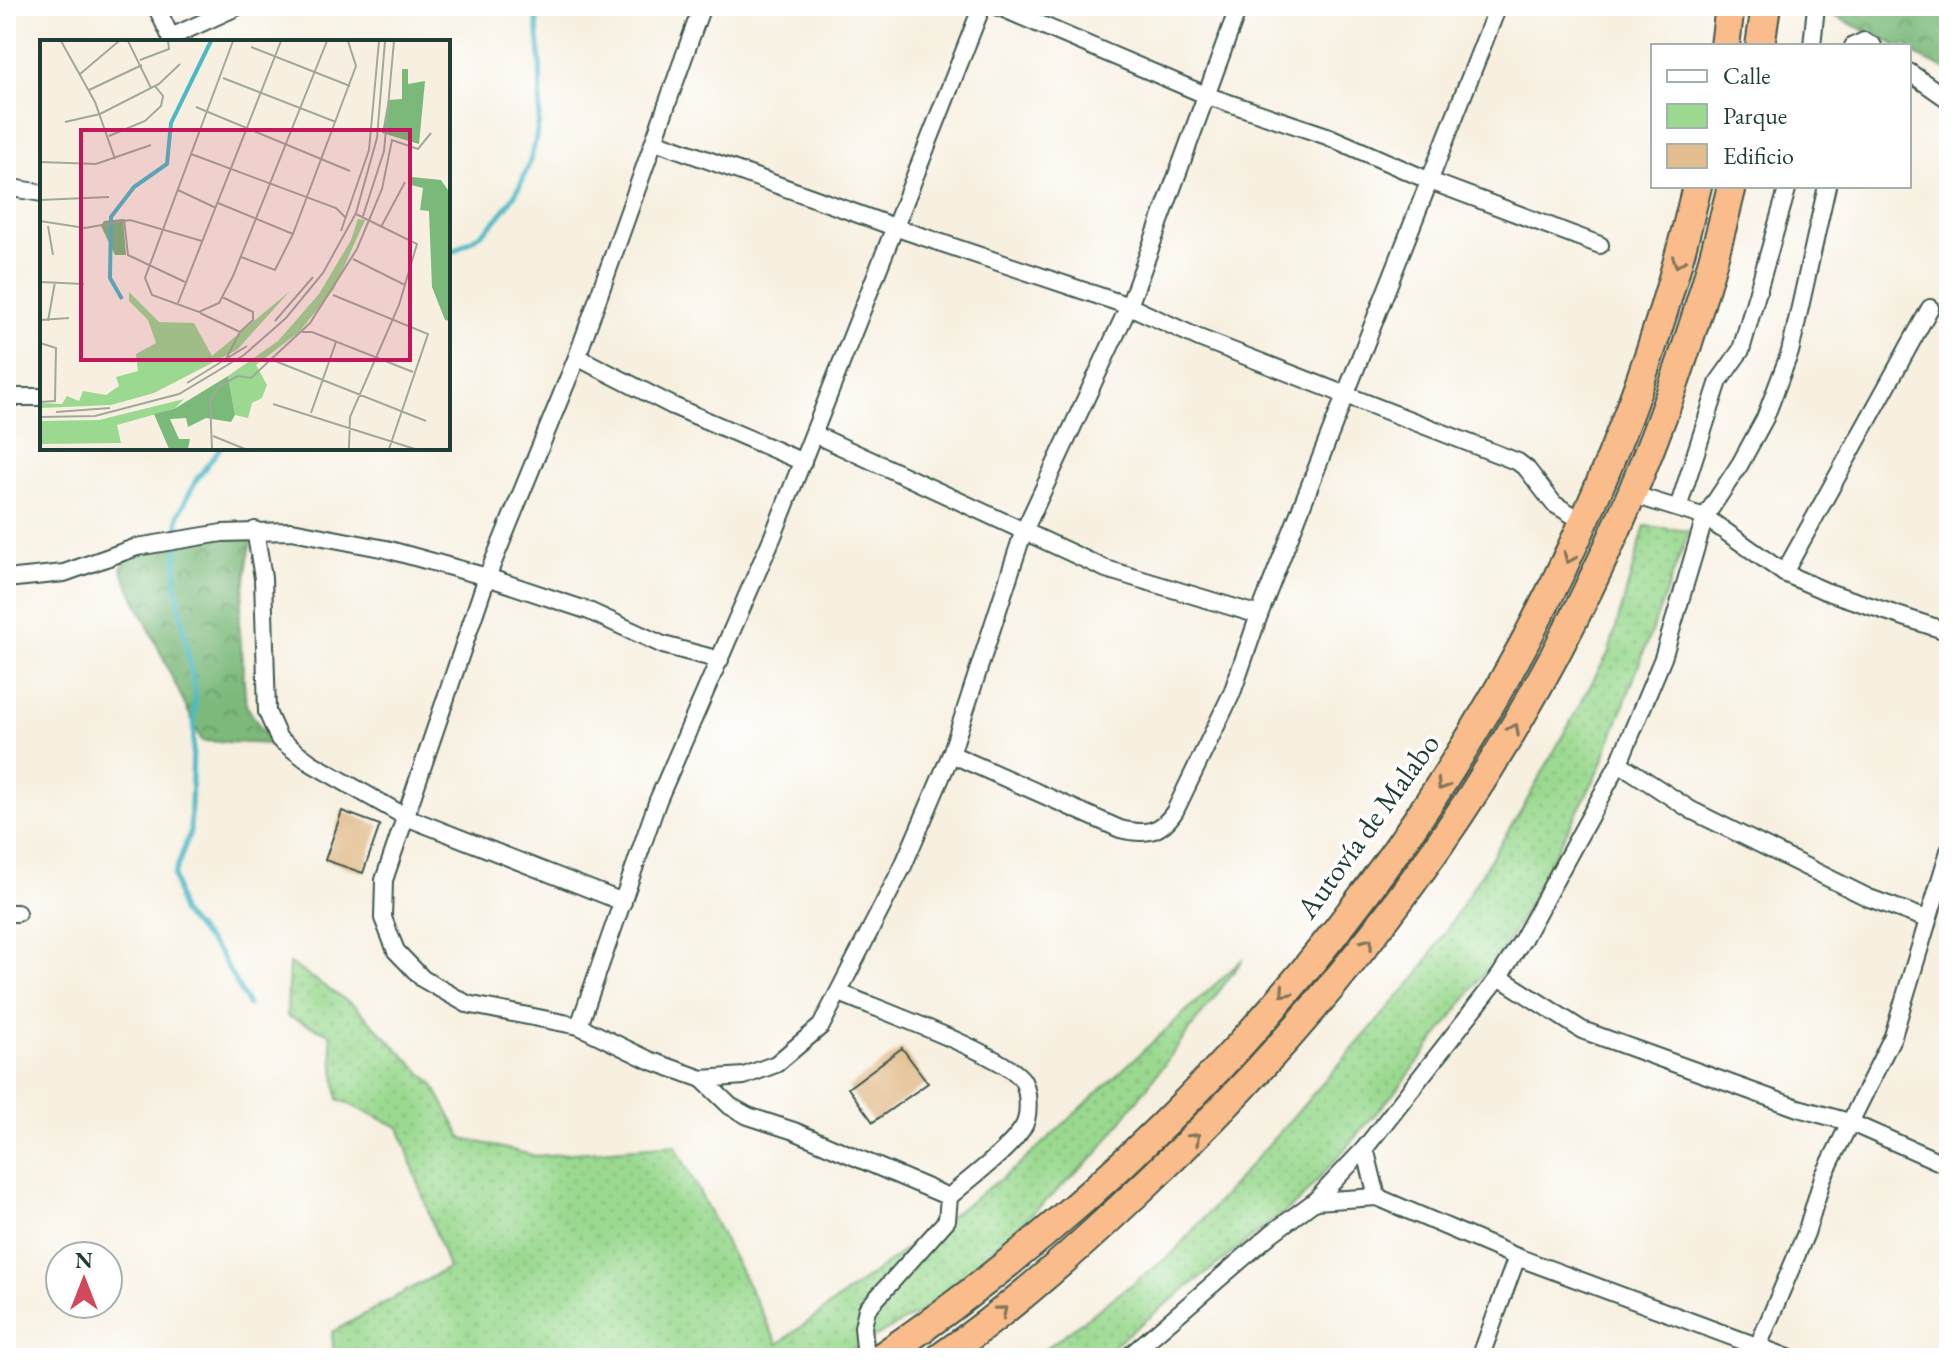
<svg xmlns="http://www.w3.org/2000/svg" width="1955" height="1364" viewBox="0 0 1955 1364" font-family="'EB Garamond',serif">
<defs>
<pattern id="green-dots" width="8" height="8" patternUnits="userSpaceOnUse" patternTransform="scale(2)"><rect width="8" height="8" fill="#9ad98f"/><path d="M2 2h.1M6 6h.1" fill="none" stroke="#84bb7c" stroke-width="1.8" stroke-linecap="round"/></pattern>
<pattern id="forest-crowns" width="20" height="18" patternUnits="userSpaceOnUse" patternTransform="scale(2)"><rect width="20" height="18" fill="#7bb97a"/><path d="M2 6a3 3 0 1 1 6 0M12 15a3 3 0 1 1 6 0" fill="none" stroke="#649865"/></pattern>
</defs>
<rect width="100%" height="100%" fill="#fff"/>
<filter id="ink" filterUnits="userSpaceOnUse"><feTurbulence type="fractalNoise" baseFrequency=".0125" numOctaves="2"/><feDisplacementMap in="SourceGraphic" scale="16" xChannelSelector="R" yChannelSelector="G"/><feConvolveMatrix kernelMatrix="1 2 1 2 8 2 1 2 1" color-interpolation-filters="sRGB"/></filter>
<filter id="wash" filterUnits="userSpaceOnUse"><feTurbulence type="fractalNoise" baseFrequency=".006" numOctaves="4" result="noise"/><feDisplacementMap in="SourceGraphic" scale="32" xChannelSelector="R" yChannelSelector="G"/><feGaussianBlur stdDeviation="1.8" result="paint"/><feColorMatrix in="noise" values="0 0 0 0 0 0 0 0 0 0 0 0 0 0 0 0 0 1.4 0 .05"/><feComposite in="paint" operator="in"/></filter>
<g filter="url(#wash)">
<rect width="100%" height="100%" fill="#f7f0e0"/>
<g fill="url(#green-dots)" stroke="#5c8b62" stroke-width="2">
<path d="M1645 526 1689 531 1599 771 1508 942 1401 1085 1299 1201 1097 1358H1033L1172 1254 1418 975 1525 804 1609 652Z"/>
<path d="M1244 958 1096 1155 929 1307 837 1358H334L332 1332 448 1268 399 1127 338 1099 330 1034 287 1016 289 963 356 1007 433 1084 462 1138 536 1156 675 1145 778 1344 1018 1166Z"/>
</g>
<g fill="url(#forest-crowns)" stroke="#4d7b57" stroke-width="2">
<path d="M1813 6H1949V71L1909 52V46H1897Z"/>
<path d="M253 525 239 622 246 705 271 744 202 741 121 569 137 539Z"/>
</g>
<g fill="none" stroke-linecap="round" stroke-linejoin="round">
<g stroke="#4cbac6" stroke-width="5">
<path d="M448 255C461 246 478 238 489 227 550 169 544 83 535 6"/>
<path d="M220 448 196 480 178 516 176 585 195 693 190 832 174 876 181 912 220 954 248 1005"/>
</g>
</g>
<g id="blocks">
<g fill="#e2bd8d">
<path d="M342 811 380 825 363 873 325 860Z"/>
<path d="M902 1048 928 1083 873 1122 848 1088Z"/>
</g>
</g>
</g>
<g filter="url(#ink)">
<use href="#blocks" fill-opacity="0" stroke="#3f584e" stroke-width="2"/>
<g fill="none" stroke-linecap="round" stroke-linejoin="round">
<defs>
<g id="street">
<path d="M156 6 173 42"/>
<path d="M702 6 577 357 487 577 384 880 383 918 396 951 423 979 467 1004 579 1026 649 1060 702 1079 744 1076 776 1064 821 1026 903 866 951 754 1023 533 1129 306 1239 6"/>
<path d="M997 6 1208 96 1327 136 1430 181 1600 245"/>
<path d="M171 37 239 6"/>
<path d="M1812 46 1816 6"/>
<path d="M1853 46 1864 41 1873 46"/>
<path d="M1909 72 1949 100"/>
<path d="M655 141 897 228 1129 306 1199 338 1518 462 1527 469 1554 504 1584 522"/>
<path d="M6 187 42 193"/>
<path d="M577 357 673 406 803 462"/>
<path d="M6 397H42"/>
<path d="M814 434 1106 569 1259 615 1232 693 1175 811C1160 834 1145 835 1120 829L951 754"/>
<path d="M1634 495 1705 517 1784 573 1825 591 1949 632"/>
<path d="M1678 508 1719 381 1741 350 1788 186"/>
<path d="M255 530 263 578 267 712 279 739 311 763 406 817 623 902"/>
<path d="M1784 573 1930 308"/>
<path d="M6 579 64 573 137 547 222 533 292 531 386 549 487 577 589 611 663 645 720 660"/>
<path d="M1259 615 1498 6"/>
<path d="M1619 763 1691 810 1869 898 1927 919"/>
<path d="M6 913H17"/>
<path d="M1499 977 1582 1030 1798 1108 1849 1122 1949 1166"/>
<path d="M840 993C872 1007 1009 1056 1023 1081 1029 1093 1030 1118 1022 1129 1007 1152 970 1178 949 1197"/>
<path d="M579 1026 658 800 773 536 982 6"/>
<path d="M702 1079 730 1106 748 1116 794 1131 949 1197 947 1220 867 1309 863 1327 866 1358"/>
<path d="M1365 1148 1377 1197"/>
<path d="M1315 1201 1377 1197 1517 1257 1789 1358"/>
<path d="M1127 1358 1272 1233 1315 1201 1365 1148 1499 977 1523 939 1619 763 1663 658 1705 517 1740 464 1765 418 1790 352 1827 186"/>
<path d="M1480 1358 1517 1257"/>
<path d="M1753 1358 1806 1233 1823 1177 1893 1036 1949 851"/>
</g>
<g id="highway">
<path d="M1725 46 1730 6"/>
<path d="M1760 46 1766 6"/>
<path d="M880 1358C1282 1084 1587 662 1697 186"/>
<path d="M940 1358C1015 1306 1084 1243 1150 1180 1440 905 1639 576 1732 186"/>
</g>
</defs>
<use href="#street" stroke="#3f584e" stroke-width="20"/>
<use href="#highway" stroke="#3f584e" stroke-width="32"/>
<use href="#street" stroke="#fff" stroke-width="16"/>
<use href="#highway" stroke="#f9bc8a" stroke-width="28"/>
</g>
<defs><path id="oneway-chevron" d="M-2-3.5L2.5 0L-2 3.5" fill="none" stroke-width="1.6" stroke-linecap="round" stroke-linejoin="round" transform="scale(2)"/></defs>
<g stroke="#81765b">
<use href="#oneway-chevron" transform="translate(1678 262) rotate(109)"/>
<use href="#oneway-chevron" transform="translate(1569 558) rotate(114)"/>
<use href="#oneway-chevron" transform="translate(1514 729) rotate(-61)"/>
<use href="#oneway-chevron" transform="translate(1442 785) rotate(123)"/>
<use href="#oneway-chevron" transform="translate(1368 943) rotate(-52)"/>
<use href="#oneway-chevron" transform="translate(1285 992) rotate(132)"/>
<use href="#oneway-chevron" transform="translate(1195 1138) rotate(-44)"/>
<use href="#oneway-chevron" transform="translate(1002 1311) rotate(-40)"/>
</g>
</g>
<g text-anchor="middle" stroke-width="7" stroke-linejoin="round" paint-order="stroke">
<g font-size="30" fill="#1f3d34" stroke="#fff">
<text transform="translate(1368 826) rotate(-54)" y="10">Autovía de Malabo</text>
</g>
</g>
<g transform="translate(40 40)">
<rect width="410" height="410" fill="#f7f0e0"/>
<path d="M318 179 325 180 294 249 259 292 216 325 227 345 222 358 212 363 208 378 195 375 188 336 238 301 279 254 311 200ZM250 251 197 310 114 353 71 365 0 368V363L22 364 27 356 39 361 43 351 66 355 79 346 76 337 98 331 96 314 116 303 108 280 89 261V252L119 282 154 283 172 316ZM144 359 134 369 77 385 81 403 0 404V381L59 380Z" fill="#9ad98f"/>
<path d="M362 29H368V44L385 41 379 104 342 93 348 60 362 59ZM372 137 401 140 410 153V281L405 280 392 247 389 171 380 170 383 148 371 145ZM83 179 86 215H75L61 186 64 181ZM188 336 195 375 191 382 166 378 148 387 146 378 130 379 139 399H150L148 409H129L114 374 134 369Z" fill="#7bb97a"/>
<path fill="none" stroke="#4cbac6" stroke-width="4" d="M82 259 70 238 71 177 94 147 127 124 131 83 171 1"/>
<path fill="none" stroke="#a1a89b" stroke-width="2" d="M21 1 55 62 75 119M88 1 111 48M193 1 105 238 112 255 159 272 179 263 193 236 287 1M211 7 310 46M100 20 129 9 128 1M40 34 79 1M183 38 296 82M49 50 102 25M156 67 310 131M25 82 60 74 119 44 140 24M69 96 105 81 121 66 123 56 115 46M151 114 296 168 306 178M0 122 56 124 111 105M138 150 176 168M0 160 69 157M178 163 253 194 235 230 201 217M323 176 344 111 354 1M84 179 88 215 145 242M0 181 45 188 90 180 162 201M8 186 13 215M341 187 365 142M301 191 329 110 339 1M253 194 316 26 308 1M313 219 365 245M0 242 44 244M293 255 388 294 349 409M182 257 213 272V280L200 292M138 263 241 1M160 273 200 292 186 319M0 280 29 278M8 281 15 242M235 281 273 237M262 292H272L373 332M0 303 16 308 15 361 0 362M230 319 386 381M147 343 207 306M233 364 375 409M16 372 70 368M271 373 296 302M0 377 55 376 139 354 204 315 246 278 283 233 316 173 337 98 345 1M173 396 205 409M309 408 310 377 359 265 377 204 316 174M172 409 170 361 179 346 198 336 211 338 270 283 317 209 342 149 352 100 378 109 391 93"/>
<path fill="#c2185b" fill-opacity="0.15" stroke="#c2185b" stroke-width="4" d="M41 90H370V320H41Z"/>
<rect width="410" height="410" fill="none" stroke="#1f3d34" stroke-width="4"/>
</g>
<rect width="1955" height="1364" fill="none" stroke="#fff" stroke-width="32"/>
<rect x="1651" y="44" width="260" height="144" fill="#ffffff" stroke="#a5b1ae" stroke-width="2"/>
<rect x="1667" y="70" width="40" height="12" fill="#ffffff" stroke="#a5b1ae" stroke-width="2"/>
<text x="1723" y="84" font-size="24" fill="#1f3d34">Calle</text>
<rect x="1667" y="104" width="40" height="24" fill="#9ad98f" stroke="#a5b1ae" stroke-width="2"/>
<text x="1723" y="124" font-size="24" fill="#1f3d34">Parque</text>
<rect x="1667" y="144" width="40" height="24" fill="#e2bd8d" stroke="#a5b1ae" stroke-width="2"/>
<text x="1723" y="164" font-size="24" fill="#1f3d34">Edificio</text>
<g transform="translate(84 1280)"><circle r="38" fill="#ffffff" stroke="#a5b1ae" stroke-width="2"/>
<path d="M0-6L14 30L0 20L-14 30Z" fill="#d1495b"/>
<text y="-12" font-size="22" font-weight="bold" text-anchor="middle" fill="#1f3d34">N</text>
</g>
</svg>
